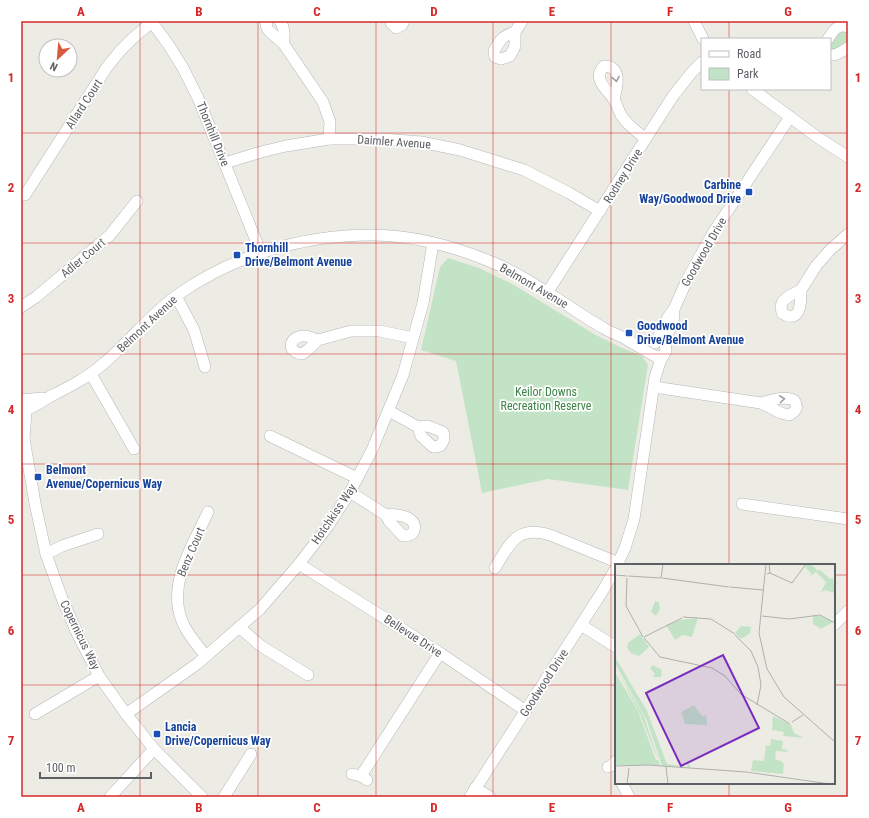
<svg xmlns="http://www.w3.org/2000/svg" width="869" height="818" viewBox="0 0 869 818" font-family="'Roboto Condensed',sans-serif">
<rect width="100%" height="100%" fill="#edece4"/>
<g fill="#c3e3c6">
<path d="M839 31H848V43L833 51 830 50V43Z"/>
<path d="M448 258 479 268 514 285 594 334 620 347 642 356 648 365 628 490 548 479 482 493 456 361 421 350 440 267Z"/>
</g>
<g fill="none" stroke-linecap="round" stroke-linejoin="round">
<defs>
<g id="minor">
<path d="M151 21 168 44 183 68 198 98 261 253"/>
<path d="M267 21 266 24 267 28 269 31 283 43 323 102 330 122 329 139"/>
<path d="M280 21C285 29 285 35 283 43"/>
<path d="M391 21V23L396 28 402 25 404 21"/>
<path d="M694 21 703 39"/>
<path d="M515 32C502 36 500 40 494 51L495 57 501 59 510 56 515 46V32L522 21"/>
<path d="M828 39C833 31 838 23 848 27"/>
<path d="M830 55C837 56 842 51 848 48"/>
<path d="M752 89 820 139 848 157"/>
<path d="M614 99C617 88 623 66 604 66 592 78 606 89 613 98 617 103 618 110 621 115 627 125 637 132 646 139"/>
<path d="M225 163 261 152 286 146 329 139H383L421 142 460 150 524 170 569 193 600 211"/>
<path d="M25 195 107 67 120 51 133 38 152 22"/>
<path d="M801 290C801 302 801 325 782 313L781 306 783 301 789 296 801 290 816 266 830 250 848 234"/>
<path d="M547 293 673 96 692 72 702 62"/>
<path d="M176 296 194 330 205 367"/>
<path d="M21 307 36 297 110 235 137 201"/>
<path d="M318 340C314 339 309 336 305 336 291 335 284 351 302 354L309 349 318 340 351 331H380L413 338"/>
<path d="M655 343 660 334 668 317 674 309 687 280 699 258 713 233 790 117"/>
<path d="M91 374 134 449"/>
<path d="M654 387 761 403 781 413 789 415C796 411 799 408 794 400 784 396 772 400 761 403"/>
<path d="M22 400 42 398"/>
<path d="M26 410C35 406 43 401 51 396 69 387 87 378 103 364 128 343 149 316 176 296 232 256 302 235 371 235 415 235 463 249 503 267 526 278 548 293 570 307 582 315 594 323 607 330 614 334 622 336 629 341 638 346 647 352 657 357L663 356 666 351 665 343 666 337 673 323 674 309"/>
<path d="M389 411 418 427 428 426 443 432C445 439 444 441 440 446L433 447 421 436 418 427"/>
<path d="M21 430 24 439 35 503 46 554 63 601 78 635 99 676 126 714 154 749 202 797"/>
<path d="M270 436 357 478"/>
<path d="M24 439 26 411"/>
<path d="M350 492 386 515 389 521 403 536C405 536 407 536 409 535 416 533 416 524 411 520 405 515 393 514 386 515"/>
<path d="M742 504 848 519"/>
<path d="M46 554 62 546 98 534"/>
<path d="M299 564 440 653 526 711"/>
<path d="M617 565 625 548 634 519 655 377C658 370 659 362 663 356"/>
<path d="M495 568C510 543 517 525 550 535L619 563"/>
<path d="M581 625 616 647"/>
<path d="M834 625 848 611"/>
<path d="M239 627 261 646 308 675"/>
<path d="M206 656C197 645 187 634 182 621 167 583 193 545 208 512"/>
<path d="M35 714 99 676"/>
<path d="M126 714 197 664 260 609 299 564 328 526 350 492 372 450 403 375 423 303 433 243"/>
<path d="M608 767 611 766 616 761"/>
<path d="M352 774 361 776 367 780"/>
<path d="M361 776 440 653"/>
<path d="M622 783 629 797"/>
<path d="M475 788 490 797"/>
<path d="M110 797 154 749"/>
<path d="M224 797 251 754"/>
<path d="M470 797 602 592 616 568"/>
</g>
</defs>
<use href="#minor" stroke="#b4b6ba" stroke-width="12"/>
<use href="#minor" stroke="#fff" stroke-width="11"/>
</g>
<defs><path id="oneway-chevron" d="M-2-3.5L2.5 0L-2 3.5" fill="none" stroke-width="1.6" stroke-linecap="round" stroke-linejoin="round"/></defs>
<g stroke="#9d9fa1">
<use href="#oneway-chevron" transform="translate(616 79) rotate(80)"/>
<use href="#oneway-chevron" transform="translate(782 399) rotate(-6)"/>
</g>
<path fill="none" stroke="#d62828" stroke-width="1" stroke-opacity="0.55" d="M140 21V797M258 21V797M376 21V797M493 21V797M611 21V797M729 21V39M729 89V565M21 133H848M21 243H848M21 354H848M21 464H848M21 575H616M834 575H848M21 685H616M834 685H848M729 783V797"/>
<g fill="#1a4fb4" stroke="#fff" stroke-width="1.5">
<rect x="745" y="188" width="8" height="8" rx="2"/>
<rect x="233" y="251" width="8" height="8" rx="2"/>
<rect x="625" y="329" width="8" height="8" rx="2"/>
<rect x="34" y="473" width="8" height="8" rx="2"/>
<rect x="153" y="730" width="8" height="8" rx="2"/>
</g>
<g text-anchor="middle" stroke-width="3.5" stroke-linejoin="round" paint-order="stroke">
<g font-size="12" fill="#5c5f63" stroke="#fff">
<text transform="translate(84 104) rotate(-57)" y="4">Allard Court</text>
<text transform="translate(213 134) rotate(68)" y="4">Thornhill Drive</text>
<text transform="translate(394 142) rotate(4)" y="4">Daimler Avenue</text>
<text transform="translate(623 176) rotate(-58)" y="4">Rodney Drive</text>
<text transform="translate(704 252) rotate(-60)" y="4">Goodwood Drive</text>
<text transform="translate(83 258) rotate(-40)" y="4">Adler Court</text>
<text transform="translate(534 286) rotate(30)" y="4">Belmont Avenue</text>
<text transform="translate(147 324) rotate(-43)" y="4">Belmont Avenue</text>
<text transform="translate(334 514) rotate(-56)" y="4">Hotchkiss Way</text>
<text transform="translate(191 552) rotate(-67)" y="4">Benz Court</text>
<text transform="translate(80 635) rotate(64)" y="4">Copernicus Way</text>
<text transform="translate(413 636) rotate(33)" y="4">Bellevue Drive</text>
<text transform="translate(544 683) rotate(-57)" y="4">Goodwood Drive</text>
</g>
<g font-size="12" font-weight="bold" fill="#164399" stroke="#fff" text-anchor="start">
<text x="741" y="189" text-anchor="end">Carbine<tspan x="741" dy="14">Way/Goodwood Drive</tspan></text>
<text x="245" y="252">Thornhill<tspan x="245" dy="14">Drive/Belmont Avenue</tspan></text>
<text x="637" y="330">Goodwood<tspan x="637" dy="14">Drive/Belmont Avenue</tspan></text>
<text x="46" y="474">Belmont<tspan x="46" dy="14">Avenue/Copernicus Way</tspan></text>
<text x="165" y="731">Lancia<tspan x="165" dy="14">Drive/Copernicus Way</tspan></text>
</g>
<g font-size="12" fill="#3d8247" stroke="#fff">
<text x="546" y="396">Keilor Downs<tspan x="546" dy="14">Recreation Reserve</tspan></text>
</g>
</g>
<g transform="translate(615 564)">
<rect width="220" height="220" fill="#edece4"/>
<path d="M192 0H196L203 7 205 6 215 15 218 14 220 29 209 26 205 30 211 18 201 8 195 12 196 9 190 3ZM40 37 44 38 45 45 41 52 36 48ZM198 52H205L218 58 206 65 198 60ZM83 54 77 73 68 71 60 76 51 61 65 56ZM126 62 136 63 135 69 126 75 120 69ZM25 70 34 83 24 92 16 89 12 84 13 79ZM0 93 32 147 52 200 72 203V197L76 203 47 202 32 157 0 99ZM38 101 47 106 46 113H38L40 110 35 104ZM0 102 29 153 45 201H0V108L23 147 41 196H43L25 150ZM79 141 87 152 91 151 92 161 70 160 66 148ZM158 152 176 161 179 169 189 174 168 172 169 168 157 166ZM156 175 168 177 167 185 173 186 172 188 161 187 160 195 166 197 169 200 168 210 136 207 138 196 149 197 151 181 155 182Z" fill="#c3e3c6"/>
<path fill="none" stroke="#afb0ac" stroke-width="1" d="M151 0 144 69 152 105 169 133 220 178M155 9 177 19 191 0M152 10 155 9 154 0M0 11 12 12M13 12 46 14M12 14 11 42 28 73M46 14 48 0M47 14 114 23M115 23 148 26M147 52 174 55 205 51 220 59M68 53 96 55 120 70M120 71 136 87 143 103 146 121 142 141M29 73 67 54M29 74 45 93 97 104 110 112 124 128M124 129 175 160M177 158 188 151M0 202 33 201 131 208 215 220M51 203 53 220M12 220 14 204"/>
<path fill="#7b2cbf" fill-opacity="0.15" stroke="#7b2cbf" stroke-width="2" d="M108 91 144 164 66 202 31 129Z"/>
<rect width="220" height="220" fill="none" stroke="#5c5f63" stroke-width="2"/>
</g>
<rect width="869" height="818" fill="none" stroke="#ffffff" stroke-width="44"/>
<rect x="701" y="38" width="130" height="52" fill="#ffffff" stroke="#bebfc1"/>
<rect x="709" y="51" width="20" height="6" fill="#ffffff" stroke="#bebfc1"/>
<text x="737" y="58" font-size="12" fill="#5c5f63">Road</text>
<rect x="709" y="68" width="20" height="12" fill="#c3e3c6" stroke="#bebfc1"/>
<text x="737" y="78" font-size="12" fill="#5c5f63">Park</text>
<g transform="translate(58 58) rotate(206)"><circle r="19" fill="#ffffff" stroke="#bebfc1"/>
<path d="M0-3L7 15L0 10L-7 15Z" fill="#da5a3e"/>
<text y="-6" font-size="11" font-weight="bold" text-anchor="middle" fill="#5c5f63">N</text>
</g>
<path d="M40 772v6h111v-6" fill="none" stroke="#5c5f63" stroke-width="2"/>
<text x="46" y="772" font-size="12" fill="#5c5f63" stroke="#ffffff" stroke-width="3" paint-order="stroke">100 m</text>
<rect x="22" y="22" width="825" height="774" fill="none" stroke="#d62828" stroke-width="1.5"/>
<g font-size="13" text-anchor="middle" font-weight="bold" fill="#d62828">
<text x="81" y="16">A</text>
<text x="199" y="16">B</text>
<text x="317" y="16">C</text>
<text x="434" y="16">D</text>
<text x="552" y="16">E</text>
<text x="670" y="16">F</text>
<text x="788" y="16">G</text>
<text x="11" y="82">1</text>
<text x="858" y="82">1</text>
<text x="11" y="192">2</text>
<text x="858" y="192">2</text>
<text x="11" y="303">3</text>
<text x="858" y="303">3</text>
<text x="11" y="414">4</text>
<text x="858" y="414">4</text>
<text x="11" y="524">5</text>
<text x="858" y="524">5</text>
<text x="11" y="635">6</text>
<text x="858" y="635">6</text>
<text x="11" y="745">7</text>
<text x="858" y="745">7</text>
<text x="81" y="812">A</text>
<text x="199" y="812">B</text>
<text x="317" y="812">C</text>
<text x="434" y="812">D</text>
<text x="552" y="812">E</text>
<text x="670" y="812">F</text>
<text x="788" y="812">G</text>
</g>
</svg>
